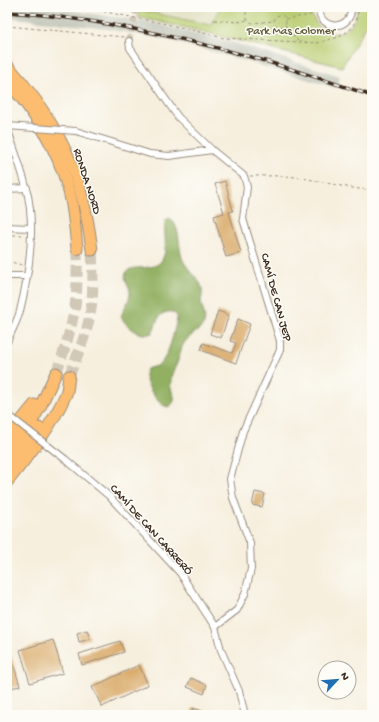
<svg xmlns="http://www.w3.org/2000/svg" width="379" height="722" viewBox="0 0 379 722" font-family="'Gochi Hand',sans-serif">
<rect width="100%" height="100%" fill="#fdfcf7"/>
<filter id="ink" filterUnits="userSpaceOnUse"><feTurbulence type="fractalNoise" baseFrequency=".025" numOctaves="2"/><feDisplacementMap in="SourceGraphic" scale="8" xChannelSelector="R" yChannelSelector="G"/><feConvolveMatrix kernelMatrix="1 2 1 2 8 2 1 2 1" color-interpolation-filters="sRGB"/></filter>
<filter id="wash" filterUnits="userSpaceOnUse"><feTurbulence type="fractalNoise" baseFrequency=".012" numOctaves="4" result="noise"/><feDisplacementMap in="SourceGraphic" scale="16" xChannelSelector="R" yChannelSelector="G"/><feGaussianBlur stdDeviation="0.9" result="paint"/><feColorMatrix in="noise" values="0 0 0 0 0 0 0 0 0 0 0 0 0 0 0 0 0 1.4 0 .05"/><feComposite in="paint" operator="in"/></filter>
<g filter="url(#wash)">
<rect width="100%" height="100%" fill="#f6efde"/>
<path fill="#deddbb" d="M141 7H221L211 25 140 10Z"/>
<path fill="#c3c6b9" d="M7 7H43L140 20 228 41 340 76 336 88 242 60 168 40 108 29 7 17Z"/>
<path fill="#b8cc70" stroke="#7a7b47" d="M221 7H308C314 16 314 23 323 30 326 33 328 32 332 33 346 34 359 21 356 7H372V16L342 67 208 33 137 17 140 10 210 25Z"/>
<path fill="#92b062" stroke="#666d40" d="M170 218C181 228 178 245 182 258 186 269 199 277 202 288 203 293 202 296 201 300 201 311 210 320 200 329 195 333 188 337 184 343 180 349 180 356 177 363 176 366 173 370 172 374 171 378 170 385 171 389 173 394 177 400 171 405 163 414 144 383 145 375 145 373 146 371 147 369 150 367 156 367 159 365 169 357 174 331 177 319V316C174 313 172 311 168 312 157 313 157 324 152 333 141 338 127 327 121 317 123 309 131 300 130 291 129 285 123 279 126 273 131 263 154 273 162 260 169 248 162 233 166 220Z"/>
<g id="blocks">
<g fill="#daad6e">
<path d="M225 181 233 211 229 212 241 253 226 257 214 216 224 213 215 184Z"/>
<path d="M218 311 229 315 221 338 210 334Z"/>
<path d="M238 319 250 324 236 363 201 350 203 343 232 353 236 343 230 341Z"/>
<path d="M255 492 265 494 262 507 252 505Z"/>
<path d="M87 630 90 639 79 642 77 633Z"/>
<path d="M53 640 63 673 30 683 20 650Z"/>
<path d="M120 641 124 652 82 665 79 654Z"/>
<path d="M8 646 20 686 10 688 7 677V647Z"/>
<path d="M139 665 148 685 102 707 92 687Z"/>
<path d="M191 678 207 685 204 694 187 687Z"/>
<path d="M193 708 212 714V715H191Z"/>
</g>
</g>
</g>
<g filter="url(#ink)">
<use href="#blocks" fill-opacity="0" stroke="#988c7e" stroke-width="1"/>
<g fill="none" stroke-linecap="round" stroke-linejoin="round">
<path stroke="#d1c8b8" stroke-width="6" stroke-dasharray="6 3" stroke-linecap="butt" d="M129 41 137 7"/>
<g stroke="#d1c8b8" stroke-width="11" stroke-dasharray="11 5.5" stroke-linecap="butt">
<path d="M56 373C63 355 69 336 73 317 78 295 77 271 77 249"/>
<path d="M69 376C77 356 86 336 90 315 94 293 93 272 92 250"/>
</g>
<defs>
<g id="street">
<path d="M319 7C318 32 353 31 351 7"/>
<path d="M129 41 130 48 178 117 212 150 244 176 247 187 243 219 280 341V350L243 431 230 479 233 498 250 543 251 569 245 594 237 610 215 627"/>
<path d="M7 127C13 147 21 167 26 187 36 225 29 274 20 311 17 322 11 332 7 342"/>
<path d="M76 131 150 154 169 156 212 150"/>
<path d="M7 189 27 188"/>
<path d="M7 227 30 228"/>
<path d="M7 276H26"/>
<path d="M65 459 109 496 180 573 215 627 221 650 239 691 245 715"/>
</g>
<g id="highway">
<path d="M7 65C43 105 73 152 84 205 88 220 90 235 92 250"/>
<path d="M7 81C35 111 57 149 68 188 74 207 75 228 77 249"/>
<path d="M7 438 34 405"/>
<path d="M7 452 31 423 41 405 56 373"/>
<path d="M7 468 39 428"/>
<path d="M7 482C29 455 52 426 66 394 68 389 68 382 69 376"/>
</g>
</defs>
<use href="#street" stroke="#988c7e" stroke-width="8"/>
<use href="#highway" stroke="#988c7e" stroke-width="13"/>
<g stroke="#988c7e" stroke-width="1" stroke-dasharray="3 3" stroke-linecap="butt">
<path d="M80 7 171 25 224 38 317 43 339 37 350 30 357 19 358 13V7"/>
<path d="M250 7 246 12C246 18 247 20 252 23L274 21"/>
<path d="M128 11 129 7"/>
<circle cx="280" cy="21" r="6"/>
<path d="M285 19 311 15"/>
<path d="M214 20 238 22 247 20"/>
<path d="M285 25 298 41"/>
<path d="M7 26 124 37"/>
<path d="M250 176C267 176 285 175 302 178 326 182 348 189 372 190"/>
<path d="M7 235H24"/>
<path d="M7 261 22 265"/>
</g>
<use href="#street" stroke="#fff" stroke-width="6"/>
<use href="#highway" stroke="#fcbd6f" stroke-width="11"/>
<defs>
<path id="rail" d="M7 12C90 17 172 35 251 57 287 67 323 80 358 91L372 96"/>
</defs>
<use href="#rail" stroke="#3b2a1e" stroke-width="3.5"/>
<use href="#rail" stroke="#fdfcf7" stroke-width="2" stroke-dasharray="6" stroke-linecap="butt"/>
<defs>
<g id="street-bridge">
<path d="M7 126 76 131"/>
<path d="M7 414 65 459"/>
</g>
</defs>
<use href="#street-bridge" stroke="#988c7e" stroke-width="8" stroke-linecap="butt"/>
<use href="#street-bridge" stroke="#fff" stroke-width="6"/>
</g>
</g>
<g text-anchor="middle" stroke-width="3" stroke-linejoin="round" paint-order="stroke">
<g font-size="12" fill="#605b37" stroke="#fdfcf7">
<text x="291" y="34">Park Mas Colomer</text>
</g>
<g font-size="12" fill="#3b2a1e" stroke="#fdfcf7">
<text transform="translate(88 181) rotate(72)" y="4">RONDA NORD</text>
<text transform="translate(277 297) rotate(75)" y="4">CAMÍ DE CAN JEP</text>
<text transform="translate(152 529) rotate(48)" y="4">CAMÍ DE CAN CARRERÓ</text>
</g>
</g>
<rect width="379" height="722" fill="none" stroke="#fdfcf7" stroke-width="24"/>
<g transform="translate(337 680) rotate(64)"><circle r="19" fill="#fdfcf7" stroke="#afa8a0"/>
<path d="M0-3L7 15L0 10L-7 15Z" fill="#1f6fb2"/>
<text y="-6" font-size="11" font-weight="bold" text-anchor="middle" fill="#3b2a1e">N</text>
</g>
</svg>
